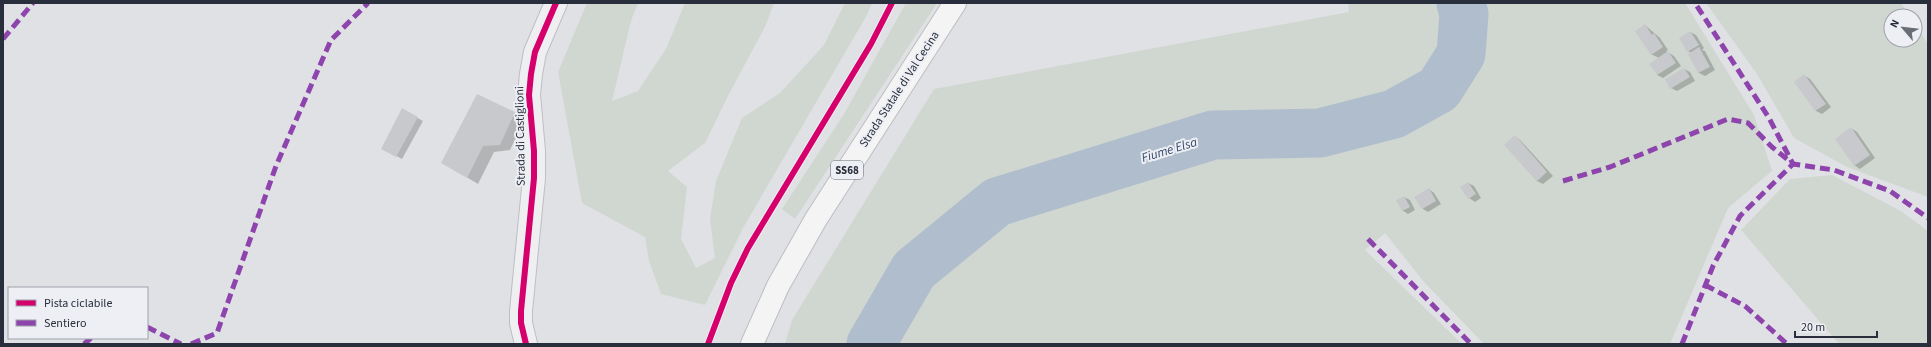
<svg xmlns="http://www.w3.org/2000/svg" width="1931" height="347" viewBox="0 0 1931 347" font-family="'Source Sans 3',sans-serif">
<rect width="100%" height="100%" fill="#e0e1e4"/>
<g fill="#d0d7d0">
<path d="M587 3H638L631 21 612 101 638 91 666 49 685 3H774L765 27 729 94 705 143 668 171 687 187 681 239 696 268 715 258 710 219 716 181 742 118 780 93 824 45 845 3H872L867 15 743 228 705 305 661 294 649 261 645 237 582 203 558 72Z"/>
<path d="M906 3H937L795 219 782 209 844 114Z"/>
<path d="M1348 3H1685L1754 115 1772 171 1728 208 1670 344H1484L1424 282 1385 233 1365 250 1462 344H785L792 320 934 89 1349 12Z"/>
<path d="M1706 3H1901L1910 16H1891V40H1915V24L1928 44V197L1847 167 1794 138 1757 74Z"/>
<path d="M1832 175 1901 211 1928 231V344H1839L1741 230 1790 179Z"/>
</g>
<g fill="#0003">
<path d="M1645 25 1660 38 1668 50 1666 51 1674 56 1681 66 1663 78 1657 75 1659 58 1651 54Z"/>
<path d="M1690 32 1696 35 1704 48 1702 50 1705 51 1715 70 1705 76 1699 73 1689 54 1691 53 1688 51Z"/>
<path d="M1684 69 1690 72 1695 81 1677 91 1671 88Z"/>
<path d="M1805 76 1810 79 1831 107 1822 114 1816 111 1795 82Z"/>
<path d="M403 110 423 121 402 159 382 148Z"/>
<path d="M514 113 525 119 510 150 494 152 478 184 443 163Z"/>
<path d="M1851 128 1857 132 1875 158 1860 169 1854 165Z"/>
<path d="M1515 136 1520 140 1553 176 1543 184 1537 181 1505 145Z"/>
<path d="M1468 183 1474 186 1481 198 1475 202 1469 198Z"/>
<path d="M1429 189 1434 193 1441 204 1428 212 1423 209 1416 197Z"/>
<path d="M1404 197 1410 200 1415 210 1408 214 1402 210Z"/>
</g>
<g fill="none" stroke-linecap="round" stroke-linejoin="round">
<path stroke="#b0bdcd" stroke-width="49" d="M871 344 914 270 997 202 1213 135 1320 133 1394 114 1439 89 1461 54 1464 14 1461 3"/>
</g>
<g fill="#c8c9cc">
<path d="M1645 24 1652 35 1654 33 1663 47 1651 55 1635 31Z"/>
<path d="M1690 31 1699 45 1687 52 1679 38Z"/>
<path d="M1699 47 1710 67 1698 73 1688 54Z"/>
<path d="M1668 51 1676 63 1657 75 1649 64Z"/>
<path d="M1684 68 1690 77 1670 89 1665 79Z"/>
<path d="M1804 74 1826 104 1815 111 1794 82Z"/>
<path d="M477 94 515 112 500 145 483 146 467 178 441 163Z"/>
<path d="M402 108 418 117 396 157 381 149Z"/>
<path d="M1851 127 1870 155 1854 166 1835 139Z"/>
<path d="M1515 135 1547 172 1537 181 1504 145Z"/>
<path d="M1468 182 1476 194 1468 199 1460 187Z"/>
<path d="M1429 188 1436 201 1422 209 1414 197Z"/>
<path d="M1404 196 1410 207 1402 211 1396 200Z"/>
</g>
<g fill="none" stroke-linecap="round" stroke-linejoin="round">
<defs>
<path id="minor" d="M526 344 521 323V311L534 178V151L529 95 531 74 535 52 556 3"/>
<path id="major" d="M752 344 778 286 816 219 955 3"/>
</defs>
<use href="#minor" stroke="#bebfc2" stroke-width="24"/>
<use href="#major" stroke="#bcbec1" stroke-width="24"/>
<use href="#minor" stroke="#efeff1" stroke-width="22"/>
<use href="#major" stroke="#f4f4f5" stroke-width="22"/>
<g stroke="#8e44ad" stroke-width="5" stroke-dasharray="10 5" stroke-linecap="butt">
<path d="M3 39 33 3"/>
<path d="M1563 181 1610 167 1728 119 1748 123 1772 147 1793 164 1834 170 1890 191 1928 218"/>
<path d="M1368 239 1471 344"/>
<path d="M1705 285 1745 306 1787 344"/>
<path d="M147 327 181 344"/>
<path d="M84 344 91 338"/>
<path d="M191 344 217 333 276 166 331 40 368 3"/>
<path d="M1682 344 1713 266 1740 216 1793 164 1769 118 1695 3"/>
</g>
<defs>
<g id="cycleway">
<path d="M526 344 521 323V311L534 178V151L529 95 531 74 535 52 556 3"/>
<path d="M708 344 731 283 748 248 871 44 892 3"/>
</g>
</defs>
<use href="#cycleway" stroke="#edeff4" stroke-width="8"/>
<use href="#cycleway" stroke="#d6006c" stroke-width="6"/>
</g>
<g text-anchor="middle" stroke-width="4" stroke-linejoin="round" paint-order="stroke">
<rect fill="#edeff4" stroke="#636872" stroke-width="1" x="831" y="161" width="32" height="18" rx="3"/>
<g font-size="11" font-weight="bold" fill="#282e3b">
<text x="847" y="174">SS68</text>
</g>
<g font-size="12" fill="#282e3b" stroke="#edeff4">
<text transform="translate(899 89) rotate(-57)" y="4">Strada Statale di Val Cecina</text>
<text transform="translate(520 136) rotate(-91)" y="4">Strada di Castiglioni</text>
</g>
<g font-size="13" font-style="italic" fill="#374b6b" stroke="#edeff4">
<text transform="translate(1169 149) rotate(-17)" y="5">Fiume Elsa</text>
</g>
</g>
<rect width="1931" height="347" fill="none" stroke="#282e3b" stroke-width="8"/>
<rect x="8" y="287" width="140" height="52" fill="#edeff4" stroke="#9ea2aa"/>
<rect x="16" y="300" width="20" height="6" fill="#d6006c" stroke="#9ea2aa"/>
<text x="44" y="307" font-size="12" fill="#282e3b">Pista ciclabile</text>
<rect x="16" y="320" width="20" height="6" fill="#8e44ad" stroke="#9ea2aa"/>
<text x="44" y="327" font-size="12" fill="#282e3b">Sentiero</text>
<g transform="translate(1903 28) rotate(298)"><circle r="19" fill="#edeff4" stroke="#9ea2aa"/>
<path d="M0-3L7 15L0 10L-7 15Z" fill="#686d76"/>
<text y="-6" font-size="11" font-weight="bold" text-anchor="middle" fill="#282e3b">N</text>
</g>
<path d="M1795 331v6h82v-6" fill="none" stroke="#282e3b" stroke-width="2"/>
<text x="1801" y="331" font-size="12" fill="#282e3b" stroke="#edeff4" stroke-width="3" paint-order="stroke">20 m</text>
</svg>
